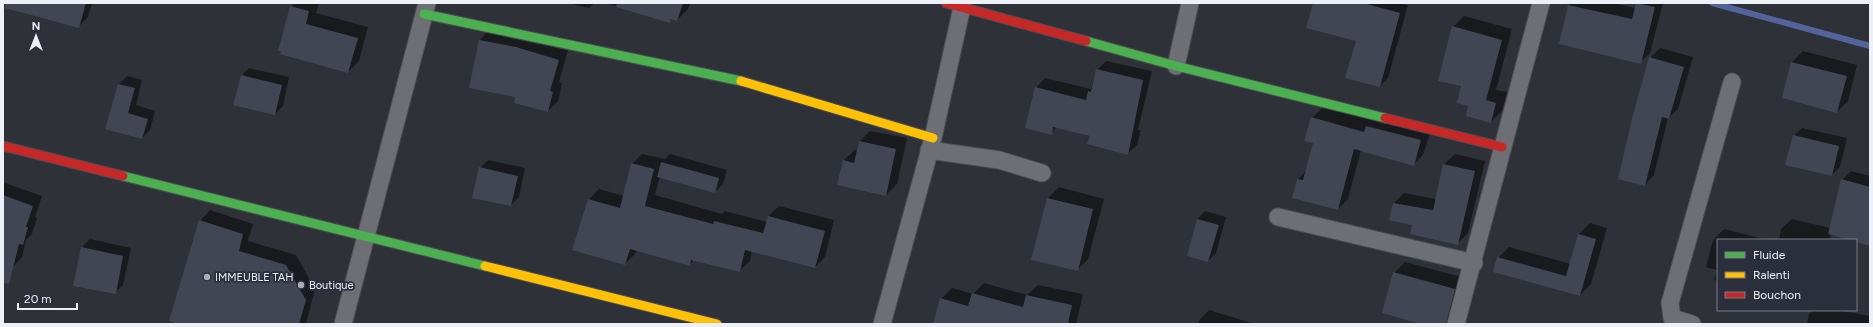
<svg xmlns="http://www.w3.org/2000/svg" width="1873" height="327" font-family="Figtree,sans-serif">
<rect width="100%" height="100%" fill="#2e3138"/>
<path fill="#0007" d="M33 3H92L88 17 78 27Z
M295 3H319L316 13 368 27 359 61 348 72 281 53 291 7Z
M568 3H595L589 8Z
M606 3H690L688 9 677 20 673 18 669 22Z
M1314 3H1400L1408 5 1388 78 1380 86 1357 40Z
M1571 3H1613L1635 8 1637 3H1663L1650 53 1640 62 1568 5Z
M1464 16 1512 29 1496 90 1507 92 1502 111 1491 122 1470 105 1462 86 1453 27Z
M489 30 568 50 559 82 562 83 558 101 548 111 516 96 470 88 480 40Z
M1660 48 1693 57 1678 109 1668 118 1654 175 1645 185 1650 58Z
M1803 51 1857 65 1848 101 1837 112 1783 98 1792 62Z
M1106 61 1152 71 1138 130H1141L1137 145 1127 154 1091 136 1057 127 1051 133 1036 88 1045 78 1091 89 1097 70Z
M249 68 289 77 283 106 275 114 241 76Z
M127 76 142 80 136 105 155 111 150 130 142 138 106 128 119 84Z
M1322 108 1431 130 1423 155 1413 165 1361 150 1348 199 1338 209 1298 179 1307 170 1314 143 1312 118Z
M1802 128 1847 138 1840 167 1832 175 1794 136Z
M870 131 907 138 897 184 886 195 844 160 855 150H857L859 142Z
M642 154 665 159 670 154 727 170 723 184 715 192 660 176 655 195 722 214 725 211 767 222 768 216 779 206 834 220 825 257 815 267 752 250 750 261 739 271 694 260 689 265 636 250 635 254 625 264 589 199 599 189 624 196 632 164Z
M1455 154 1485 161 1468 233 1458 243 1414 224 1394 203 1404 193 1436 199 1444 164Z
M488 160 525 168 519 197 511 205 480 168Z
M1851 171 1870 176V245L1831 234 1830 240H1779L1781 229 1792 219 1830 228 1842 180Z
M5 183 42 196 35 217 37 218 32 234 26 240 22 257 13 267 3 264V185Z
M1059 187 1104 199 1088 259 1077 270 1033 259 1048 198Z
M210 210 253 224 248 241 296 255 315 289 306 324H183L200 221Z
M1205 211 1226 217 1216 253 1208 261 1197 219Z
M1590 223 1607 228 1591 284 1580 295 1498 258 1509 247 1571 264 1579 234Z
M1724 229 1767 240H1718V281L1714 280 1717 270 1706 267 1713 240Z
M90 239 131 248 123 285 115 293 82 247Z
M1405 262 1465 278 1450 324H1425L1394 273Z
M984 283 1027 295 1038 285 1083 294 1076 324H934L941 299 952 288 973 294Z
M1209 310 1255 324H1198L1200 319Z
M1813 310H1837L1870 316V324H1807L1809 314Z"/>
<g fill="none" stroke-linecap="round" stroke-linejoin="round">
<path stroke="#54649b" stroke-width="6" d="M1712 3 1870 46"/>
</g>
<path fill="#424654" d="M6 3H86L79 28 5 8Z
M617 3H683L677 21 671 19 670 23 616 7Z
M1313 3H1363L1400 13 1380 87 1345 78 1356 41 1306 28Z
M1636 3 1655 7 1641 64 1559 44 1568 5 1632 19Z
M290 6 309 11 306 24 358 38 348 73 280 54 281 51H278Z
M1452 26 1502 40 1486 100 1496 103 1491 123 1466 116 1468 106 1457 103 1461 86 1438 81Z
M479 40 516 47 559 60 550 91 553 92 548 112 514 103 515 97 469 88Z
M1649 57 1684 67 1669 119 1662 117 1645 186 1618 179 1633 115Z
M1791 62 1847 76 1837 113 1782 98Z
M1096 69 1143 80 1128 155 1087 144 1090 136 1053 127 1052 135 1025 128 1035 87 1086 100 1088 91 1091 92Z
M241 75 282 85 275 115 233 105Z
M118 84 135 88 128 113 148 119 142 139 105 129Z
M1311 117 1364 132 1366 126 1421 140 1414 166 1354 149 1338 210 1292 198 1297 179 1303 180 1313 143 1304 141Z
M1793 135 1839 146 1832 176 1785 165Z
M859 141 896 149 886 196 837 185 843 160 854 163Z
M661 162 719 178 715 193 657 177Z
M631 163 654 169 645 206 713 224 714 221 763 233 768 216 825 231 815 268 745 250 740 272 691 260 690 266 630 249 625 265 572 250 588 199 620 208Z
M1443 164 1475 171 1458 245 1410 234 1412 225 1389 220 1393 203 1433 210Z
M479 167 518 176 511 206 472 198Z
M1841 179 1870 187V246L1856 242V240H1849L1828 234Z
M3 195 33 206 26 227H28L23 245 19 244 9 284 3 283Z
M1047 198 1093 209 1078 271 1031 260Z
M1197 219 1219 225 1208 262 1187 256Z
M199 220 243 234 239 251 286 265 306 300 299 324H179L169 321Z
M1578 234 1596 239 1580 296 1493 272 1497 257 1566 276Z
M81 247 123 256 116 294 73 286Z
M1393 272 1455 289 1446 324H1421L1382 313Z
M972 293 1023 307 1026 295 1072 305 1068 324H933L940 298 968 306Z"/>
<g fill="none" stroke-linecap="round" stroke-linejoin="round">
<defs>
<path id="street" d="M1176 66 1190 3
M929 150 999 160 1042 173
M1278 217 1474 263
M343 324 427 3
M882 324 933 138 962 7
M1456 324 1541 3
M1692 324 1672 318 1670 303 1732 82"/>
<path id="fast" d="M424 14 741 81
M1086 41 1176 66 1385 118
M123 176 485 266"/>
<path id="slow" d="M741 81 933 138
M485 266 717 324"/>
<path id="jam" d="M946 3 1086 41
M1385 118 1502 147
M3 146 123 176"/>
</defs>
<use href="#street" stroke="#4b4d52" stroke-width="19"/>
<use href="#fast" stroke="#4b4d52" stroke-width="11"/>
<use href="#slow" stroke="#4b4d52" stroke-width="11"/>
<use href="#jam" stroke="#4b4d52" stroke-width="11"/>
<use href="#street" stroke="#6d6f74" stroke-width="17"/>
<use href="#fast" stroke="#4caf50" stroke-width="9"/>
<use href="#slow" stroke="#ffc107" stroke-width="9"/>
<use href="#jam" stroke="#c62828" stroke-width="9"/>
</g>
<g fill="#abadb5" stroke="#2b2f3b" stroke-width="1.5">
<circle cx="207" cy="277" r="4"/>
<circle cx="301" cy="285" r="4"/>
</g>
<g text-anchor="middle" stroke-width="3.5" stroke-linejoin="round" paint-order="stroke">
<g font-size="11" fill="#eef0f8" stroke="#2b2f3b" text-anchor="start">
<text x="215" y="281">IMMEUBLE TAH</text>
<text x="309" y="289">Boutique</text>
</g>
</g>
<rect width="1873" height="327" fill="none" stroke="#eef0f8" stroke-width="8"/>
<rect x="1717" y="239" width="140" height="72" fill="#2b2f3b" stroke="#797c87"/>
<rect x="1725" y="252" width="20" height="6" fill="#4caf50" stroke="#797c87"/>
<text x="1753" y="259" font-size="12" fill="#eef0f8">Fluide</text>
<rect x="1725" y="272" width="20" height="6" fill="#ffc107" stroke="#797c87"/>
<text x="1753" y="279" font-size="12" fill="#eef0f8">Ralenti</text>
<rect x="1725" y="292" width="20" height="6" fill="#c62828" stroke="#797c87"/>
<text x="1753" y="299" font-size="12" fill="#eef0f8">Bouchon</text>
<g transform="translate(36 36)" stroke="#2b2f3b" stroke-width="3" paint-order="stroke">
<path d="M0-3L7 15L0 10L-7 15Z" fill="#eef0f8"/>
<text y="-6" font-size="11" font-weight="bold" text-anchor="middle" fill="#eef0f8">N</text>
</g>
<path d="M18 303v6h59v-6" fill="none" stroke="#eef0f8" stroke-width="2"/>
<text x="24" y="303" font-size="12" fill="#eef0f8" stroke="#2b2f3b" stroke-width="3" paint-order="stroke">20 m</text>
</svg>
